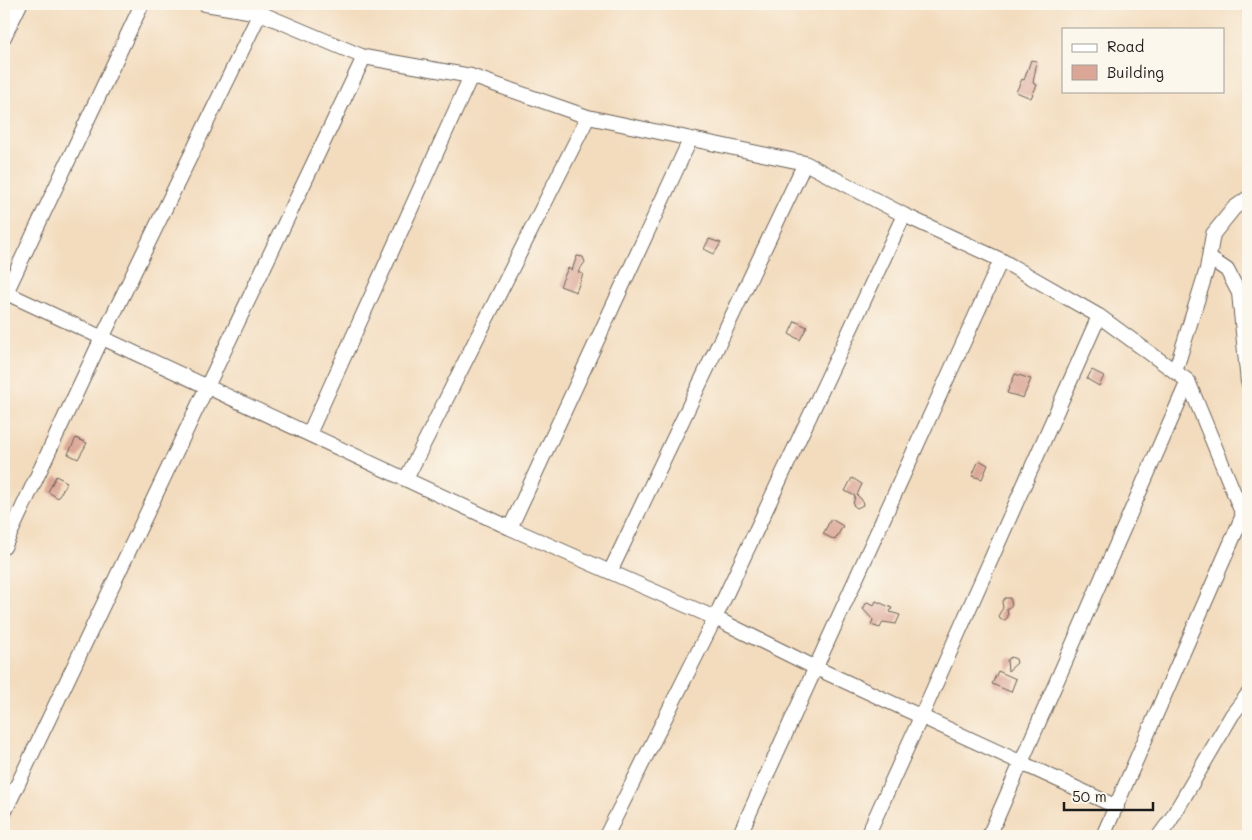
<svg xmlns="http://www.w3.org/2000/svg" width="1252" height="840" font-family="Mali,sans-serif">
<rect width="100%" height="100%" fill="#fbf7ec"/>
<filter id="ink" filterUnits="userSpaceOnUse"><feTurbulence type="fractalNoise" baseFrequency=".02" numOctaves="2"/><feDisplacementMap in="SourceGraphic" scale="10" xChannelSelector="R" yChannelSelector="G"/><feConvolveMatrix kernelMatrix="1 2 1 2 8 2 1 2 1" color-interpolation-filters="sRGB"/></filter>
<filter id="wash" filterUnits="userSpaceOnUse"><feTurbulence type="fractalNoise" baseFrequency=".0096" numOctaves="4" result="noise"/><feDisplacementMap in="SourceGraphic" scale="20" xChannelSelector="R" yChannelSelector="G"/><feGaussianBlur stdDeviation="1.12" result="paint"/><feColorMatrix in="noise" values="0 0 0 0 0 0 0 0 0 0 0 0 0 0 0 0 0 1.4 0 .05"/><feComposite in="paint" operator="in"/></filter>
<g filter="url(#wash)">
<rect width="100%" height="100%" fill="#f3dcbe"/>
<g id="blocks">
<path fill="#dba695" d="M1031 60 1037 61 1033 83 1037 85 1031 98 1016 92 1022 79 1024 80Z
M709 239 721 243 714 254 704 249Z
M577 256 583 257 585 262 578 272 583 274 576 292 560 286 568 268 572 270Z
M795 321 807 327 800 340 789 334Z
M1092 370 1104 376 1099 386 1087 379Z
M1015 374 1031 379 1023 398 1007 393Z
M76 438 87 443 78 459 68 454Z
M979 460 988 465 982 479 972 476Z
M56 476 67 482 58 498 48 492Z
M852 478 862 484 857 495 862 500 863 505 857 508 853 505 855 496 845 491Z
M831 519 843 526 835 540 823 534Z
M1005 598H1010L1012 605 1007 609 1008 617 1005 620H1002L1000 619 999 614 1003 608 1002 602Z
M876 601 892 608 890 612 900 615 896 624 883 622 880 628 871 625 873 620 863 609 867 602 874 605Z
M1011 657 1016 659 1017 663 1008 671 1007 660Z
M998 671 1016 679 1011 692 992 684Z"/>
</g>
</g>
<g filter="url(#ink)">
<use href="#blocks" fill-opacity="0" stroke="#675f55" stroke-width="1"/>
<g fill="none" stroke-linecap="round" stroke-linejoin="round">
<defs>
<path id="street" d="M205 4 260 13 364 57 471 76 588 117 805 163 904 215 1001 260 1099 316 1188 381 1243 515 1103 836
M1247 4 1248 6
M4 37 20 4
M1209 258 1227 270 1239 293 1248 382
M4 292 510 528 715 618 816 668 1117 807
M4 297 142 4
M1175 372 1207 269 1213 234 1234 208 1248 198
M309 434 471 76
M406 479 588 117
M510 528 690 140
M4 547 102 338 260 13
M610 572 805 163
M4 813 364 57
M606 836 715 618 904 215
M739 836 1001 260
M867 836 921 717 1099 316
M989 836 1188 381
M1159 836 1170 821 1232 715 1248 694"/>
</defs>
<use href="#street" stroke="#675f55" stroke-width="16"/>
<use href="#street" stroke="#fff" stroke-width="14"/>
</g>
</g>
<rect width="1252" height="840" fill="none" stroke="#fbf7ec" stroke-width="20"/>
<rect x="1062" y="28" width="162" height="65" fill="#fbf7ec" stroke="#a29f99"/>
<rect x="1072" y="44" width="25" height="8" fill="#ffffff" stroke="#a29f99"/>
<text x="1107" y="52" font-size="15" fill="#1c1c1c">Road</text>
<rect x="1072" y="65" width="25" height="15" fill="#dba695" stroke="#a29f99"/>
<text x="1107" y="78" font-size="15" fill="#1c1c1c">Building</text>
<path d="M1064 802v8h89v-8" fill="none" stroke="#1c1c1c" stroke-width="2.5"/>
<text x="1072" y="802" font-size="15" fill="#1c1c1c" stroke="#fbf7ec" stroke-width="4" paint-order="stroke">50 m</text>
</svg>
